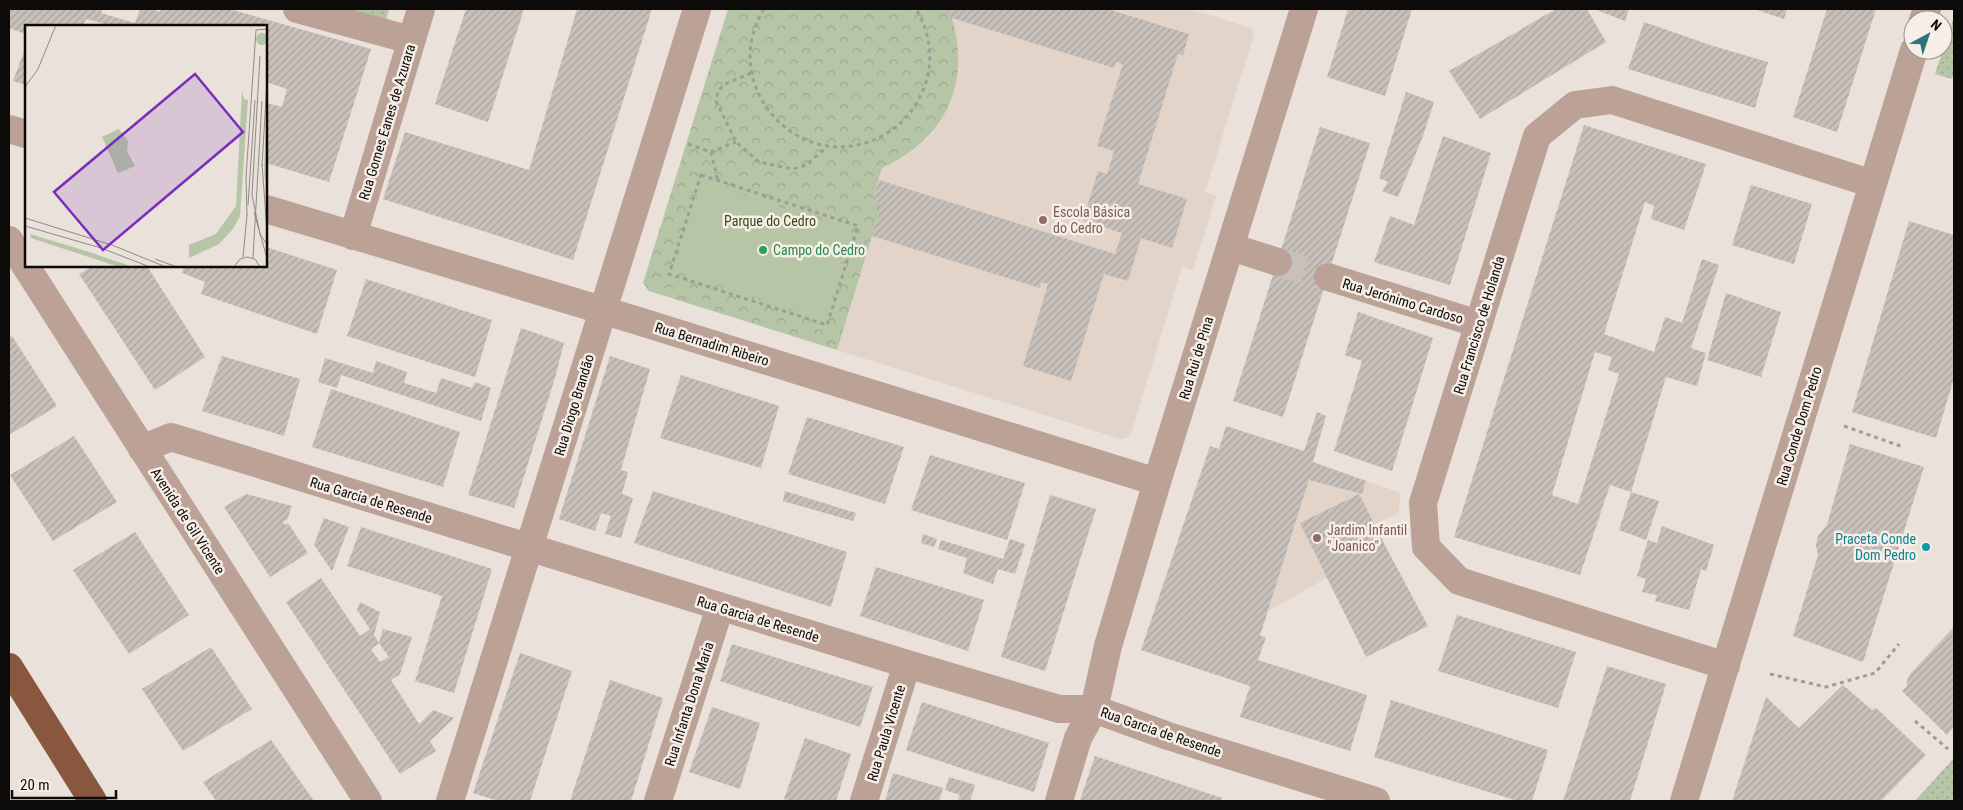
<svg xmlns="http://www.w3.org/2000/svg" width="1963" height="810" font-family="'Roboto Condensed',sans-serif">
<defs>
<pattern id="grass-dots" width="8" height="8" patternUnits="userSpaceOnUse" patternTransform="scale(1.25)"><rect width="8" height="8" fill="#b5c5a5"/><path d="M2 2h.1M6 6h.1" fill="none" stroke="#9aa88d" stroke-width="1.8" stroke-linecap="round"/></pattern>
<pattern id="park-crowns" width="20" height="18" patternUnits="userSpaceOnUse" patternTransform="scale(1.25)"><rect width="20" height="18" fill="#b5c5a5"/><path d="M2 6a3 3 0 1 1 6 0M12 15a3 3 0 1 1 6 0" fill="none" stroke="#9aa88d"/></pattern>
<pattern id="building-hatch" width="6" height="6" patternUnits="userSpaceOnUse" patternTransform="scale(1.25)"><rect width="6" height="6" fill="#c8c0ba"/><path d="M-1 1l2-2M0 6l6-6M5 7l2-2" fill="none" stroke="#aba49f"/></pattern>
</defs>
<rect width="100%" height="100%" fill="#e9e1da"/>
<path fill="#e2d4c8" d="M949 9H1190L1251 28 1253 31 1254 35 1205 192 1216 196 1193 270 1182 267 1131 434 1126 438 1121 439 837 350 882 205 872 201 882 168 897 161 915 149 931 135 943 117 946 16Z
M1315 463 1401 493 1398 514 1313 551 1327 578 1268 611Z"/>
<path fill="url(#grass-dots)" d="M347 9H389L386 20Z
M1954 17V72L1952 79 1935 74Z
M1954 758V801H1915Z"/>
<path fill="url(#park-crowns)" d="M728 9H949L947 16 952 18C971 84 945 140 882 168L872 201 882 204 837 350 649 291 643 283Z"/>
<path fill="#b5c5a5" d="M702 182 852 230 824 319 674 271Z"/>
<path fill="url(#building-hatch)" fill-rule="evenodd" d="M9 9H102L101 13 135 23 140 9H152L160 12 161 9H234L233 10 371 49 329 182 266 163V103L282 107 287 89 266 82V26H113L86 19 83 26H39L29 23 26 34 9 28Z
M466 9H524L488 122 435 104Z
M577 9H652L573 260 383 199 405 132 529 170Z
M949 9H1107L1189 34 1183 55 1178 54 1138 184 1187 199 1172 248 1141 238 1128 281 1104 274 1071 381 1023 366 1048 284 1041 282 1040 288 872 236 882 204 872 201 879 180 1115 254 1122 233 1083 220 1098 171 1107 174 1114 151 1097 146 1123 64 1116 62 1114 68 952 18 946 16Z
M1348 9H1412L1385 96 1327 77Z
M1556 9H1587L1606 42 1480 119 1449 71Z
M1594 9H1629L1625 21Z
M1754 9H1787L1784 19Z
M1827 9H1876L1837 132 1793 117Z
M1644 22 1713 46 1768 62 1755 108 1628 69Z
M26 46V85L13 81Z
M1406 92 1434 102 1423 136 1398 197 1382 191 1388 182 1379 178Z
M1584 125 1706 164 1684 230 1651 219 1654 206 1645 202 1604 334 1654 352 1665 317 1682 323 1702 259 1719 265 1691 348 1706 353 1697 386 1666 377 1631 492 1659 501 1646 540 1619 530 1631 492 1610 485 1580 575 1454 537ZM1595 352 1612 357 1608 370 1619 374 1578 504 1552 495Z
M1320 127 1370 143 1283 417 1233 401Z
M1443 136 1491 153 1450 285 1374 262 1390 216 1414 225Z
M1751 185 1812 204 1794 264 1732 245Z
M1909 221 1954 235V378L1936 438 1852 412Z
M266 247 337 270 317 334 201 294 205 282 182 273 184 266H266Z
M93 266H147L205 357 155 390 79 274Z
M366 279 492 320 475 377 347 336Z
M1726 293 1781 312 1761 377 1707 360Z
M1358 312 1433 338 1392 471 1334 451 1362 361 1345 355Z
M521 328 564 343 555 378 514 508 468 495Z
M12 336 57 406 9 435V338Z
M222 356 300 379 284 436 202 411Z
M610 356 650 369 621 470 628 472 622 494 633 498 621 538 605 534 611 516 601 513 595 531 559 519Z
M325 358 373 373 376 361 407 372 404 383 436 393 441 378 472 388 475 382 491 388 481 421 341 375 337 388 318 382Z
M681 375 779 406 761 468 660 438Z
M331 389 460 432 443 487 312 447Z
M1317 412 1326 416 1313 462 1366 481 1362 494 1309 480 1260 636 1266 637 1258 660 1367 695 1350 751 1240 717 1250 686 1141 650 1210 446 1219 449 1226 426 1304 451Z
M807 417 904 447 885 504 788 474Z
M74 436 117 502 53 541 10 475Z
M1850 444 1924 467 1863 662 1793 636 1818 555 1816 545 1818 536 1827 525Z
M930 455 1025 483 1007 540 911 510Z
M653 491 847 552 831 607 634 543Z
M785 491 856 513 853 521 783 501Z
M246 494 292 506 287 520 283 521 285 525 288 523 308 553 270 577 224 507Z
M1359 494 1387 549 1428 626 1366 657 1300 523Z
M1050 495 1096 509 1045 671 1001 657Z
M324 518 349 527 332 571 314 545Z
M1662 526 1714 545 1706 571 1701 569 1689 610 1655 601 1657 595 1642 592 1646 579 1637 576 1648 540 1657 543Z
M361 527 492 569 454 693 415 681 442 596 347 566Z
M135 532 189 615 129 654 73 570Z
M923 534 937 539 934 547 921 543Z
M1010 539 1025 544 1015 574 998 569 993 584 963 573 967 558 938 549 941 540 1003 559Z
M876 567 984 600 968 651 860 616Z
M321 578 360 636 370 629 357 610 360 602 380 612 374 635 379 643 371 649 380 662 389 657 379 643 383 629 412 637 400 674 391 680 419 724 433 710 454 718 430 741 436 751 400 774 286 602Z
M1457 615 1576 652 1558 708 1438 671Z
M1954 627V727L1947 735 1902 691 1907 686V680L1911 673Z
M732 644 873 687 860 727 720 681Z
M211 647 252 709 183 751 142 689Z
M520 653 572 671 530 801H498L473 793Z
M1607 666 1666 684 1630 801H1563Z
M610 680 663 698 631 801H570Z
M1843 685 1872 710 1876 708 1926 755 1881 801H1732L1766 697 1799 728Z
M1391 700 1548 750 1532 801H1518L1374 757Z
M922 702 1049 743 1034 792 906 750Z
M712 707 760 723 740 789 689 772Z
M805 738 851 754 836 801H791L784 799Z
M271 740 314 801H216L203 782Z
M1095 756 1222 798 1221 801H1084L1080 800Z
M893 773 943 788 939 801H885Z
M949 777 975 785 970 801H958L960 795 945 790Z"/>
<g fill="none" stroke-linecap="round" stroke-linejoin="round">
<path stroke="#c8c1bb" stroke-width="28" stroke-dasharray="28 14" stroke-linecap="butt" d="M1278 262 1328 277"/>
<path stroke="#a19b96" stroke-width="3" stroke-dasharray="4 4" stroke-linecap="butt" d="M764 9C716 86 801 179 882 136 903 125 917 107 925 85 934 60 930 32 916 9
M751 73 725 84 718 91 716 101 736 142 759 162 793 169 806 165 828 146
M688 144 711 152 736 142
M711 152 718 181
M701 175 858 226 827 325 669 274Z
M1844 426 1903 447
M1770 674 1826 687 1875 673 1899 644
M1915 721 1948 749"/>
<path stroke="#bba196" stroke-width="28" d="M297 9 411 40
M1923 20 1927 9
M9 129 26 134
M266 209 635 320 1157 482
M353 236 421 9
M9 240 368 801
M1231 247 1278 262
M1328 277 1479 324
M142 449 171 437 907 664 1059 709H1094L1168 736 1376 801
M1726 666 1459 581 1426 547 1423 503 1537 136 1575 105 1612 100 1873 184
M450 801 697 9
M658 801 720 607
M864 801 907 664
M1059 801 1078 738 1094 709 1108 646 1157 482 1304 9
M1684 801 1914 50"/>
<path stroke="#89563e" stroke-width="28" d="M9 667 93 801"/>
</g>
<g fill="#8d6e63" stroke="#f7eee8" stroke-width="2">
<circle cx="1043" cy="220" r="5"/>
<circle cx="1317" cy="538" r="5"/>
</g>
<circle fill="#2e9e5b" stroke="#f7eee8" stroke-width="2" cx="763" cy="250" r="5"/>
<circle fill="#0f9aa8" stroke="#f7eee8" stroke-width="2" cx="1926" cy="547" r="5"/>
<g text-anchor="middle" stroke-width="5" stroke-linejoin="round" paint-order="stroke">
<g font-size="14" fill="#0d0b09" stroke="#f7eee8">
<text transform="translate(387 122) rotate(-73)" y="5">Rua Gomes Eanes de Azurara</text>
<text transform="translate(1403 301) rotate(17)" y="5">Rua Jerónimo Cardoso</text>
<text transform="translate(1479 325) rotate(-73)" y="5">Rua Francisco de Holanda</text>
<text transform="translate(712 344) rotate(17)" y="5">Rua Bernadim Ribeiro</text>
<text transform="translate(1196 358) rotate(-73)" y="5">Rua Rui de Pina</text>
<text transform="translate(574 405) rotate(-73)" y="5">Rua Diogo Brandão</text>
<text transform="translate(1799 426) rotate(-73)" y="5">Rua Conde Dom Pedro</text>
<text transform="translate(371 500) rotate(17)" y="5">Rua Garcia de Resende</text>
<text transform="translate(188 521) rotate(57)" y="5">Avenida de Gil Vicente</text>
<text transform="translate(758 619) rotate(17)" y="5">Rua Garcia de Resende</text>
<text transform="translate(689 704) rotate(-72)" y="5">Rua Infanta Dona Maria</text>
<text transform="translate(1161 732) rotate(19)" y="5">Rua Garcia de Resende</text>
<text transform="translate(886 733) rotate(-73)" y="5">Rua Paula Vicente</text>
</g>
<g font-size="14" fill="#785e54" stroke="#f7eee8" text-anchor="start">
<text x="1053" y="217">Escola Básica<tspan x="1053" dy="16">do Cedro</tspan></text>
<text x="1327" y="535">Jardim Infantil<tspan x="1327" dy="16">"Joanico"</tspan></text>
</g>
<g font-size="14" fill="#344a11" stroke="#f7eee8">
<text x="770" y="226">Parque do Cedro</text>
</g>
<g font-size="14" fill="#27864d" stroke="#f7eee8" text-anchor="start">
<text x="773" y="255">Campo do Cedro</text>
</g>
<g font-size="14" fill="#0d838f" stroke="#f7eee8" text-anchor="end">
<text x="1916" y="544">Praceta Conde<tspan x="1916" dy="16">Dom Pedro</tspan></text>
</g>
</g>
<g transform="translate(25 25)">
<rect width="242" height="242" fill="#e9e1da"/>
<path d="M231 14a6 6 0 1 1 12 0a6 6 0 1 1-12 0ZM217 66 219 74 223 75 215 191 208 204 194 219 164 233V220L191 209 211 181ZM241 101 243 103V185L239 146ZM5 209 64 227 108 242H94L6 213Z" fill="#b5c5a5"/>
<path d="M94 104 103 116 102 126 110 141 93 148 77 112Z" fill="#b5c5a5"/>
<path d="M93 139a6 6 0 1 1 12 0a6 6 0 1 1-12 0Z" fill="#b5c5a5"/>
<path fill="none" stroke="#918b86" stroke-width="1" d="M235 31 227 170 235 209 243 221M0 62 13 44 31 0M237 139 243 219M237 141 243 38M223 180 230 75M229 187 243 237M222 191 221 152 231 5 243 4M0 193 87 220 141 242M0 201 76 223 125 242M218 232 222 190M228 233 237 76M130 234 152 242M209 242 215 234 222 232 230 234 235 242"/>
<path fill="#7b2cbf" fill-opacity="0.15" stroke="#7b2cbf" stroke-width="2.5" d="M170 49 218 107 78 225 29 167Z"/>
<rect width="242" height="242" fill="none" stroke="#0d0b09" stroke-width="2.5"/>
</g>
<rect width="1963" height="810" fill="none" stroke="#0d0b09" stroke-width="20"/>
<g transform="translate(1928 35) rotate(40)"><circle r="24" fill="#f7eee8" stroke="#99938f"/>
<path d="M0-4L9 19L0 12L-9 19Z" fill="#2c767a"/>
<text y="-8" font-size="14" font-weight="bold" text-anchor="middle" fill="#0d0b09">N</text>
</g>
<path d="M12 790v8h104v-8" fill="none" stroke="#0d0b09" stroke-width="2.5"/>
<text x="20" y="790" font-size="15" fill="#0d0b09" stroke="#f7eee8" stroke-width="4" paint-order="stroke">20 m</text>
</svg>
